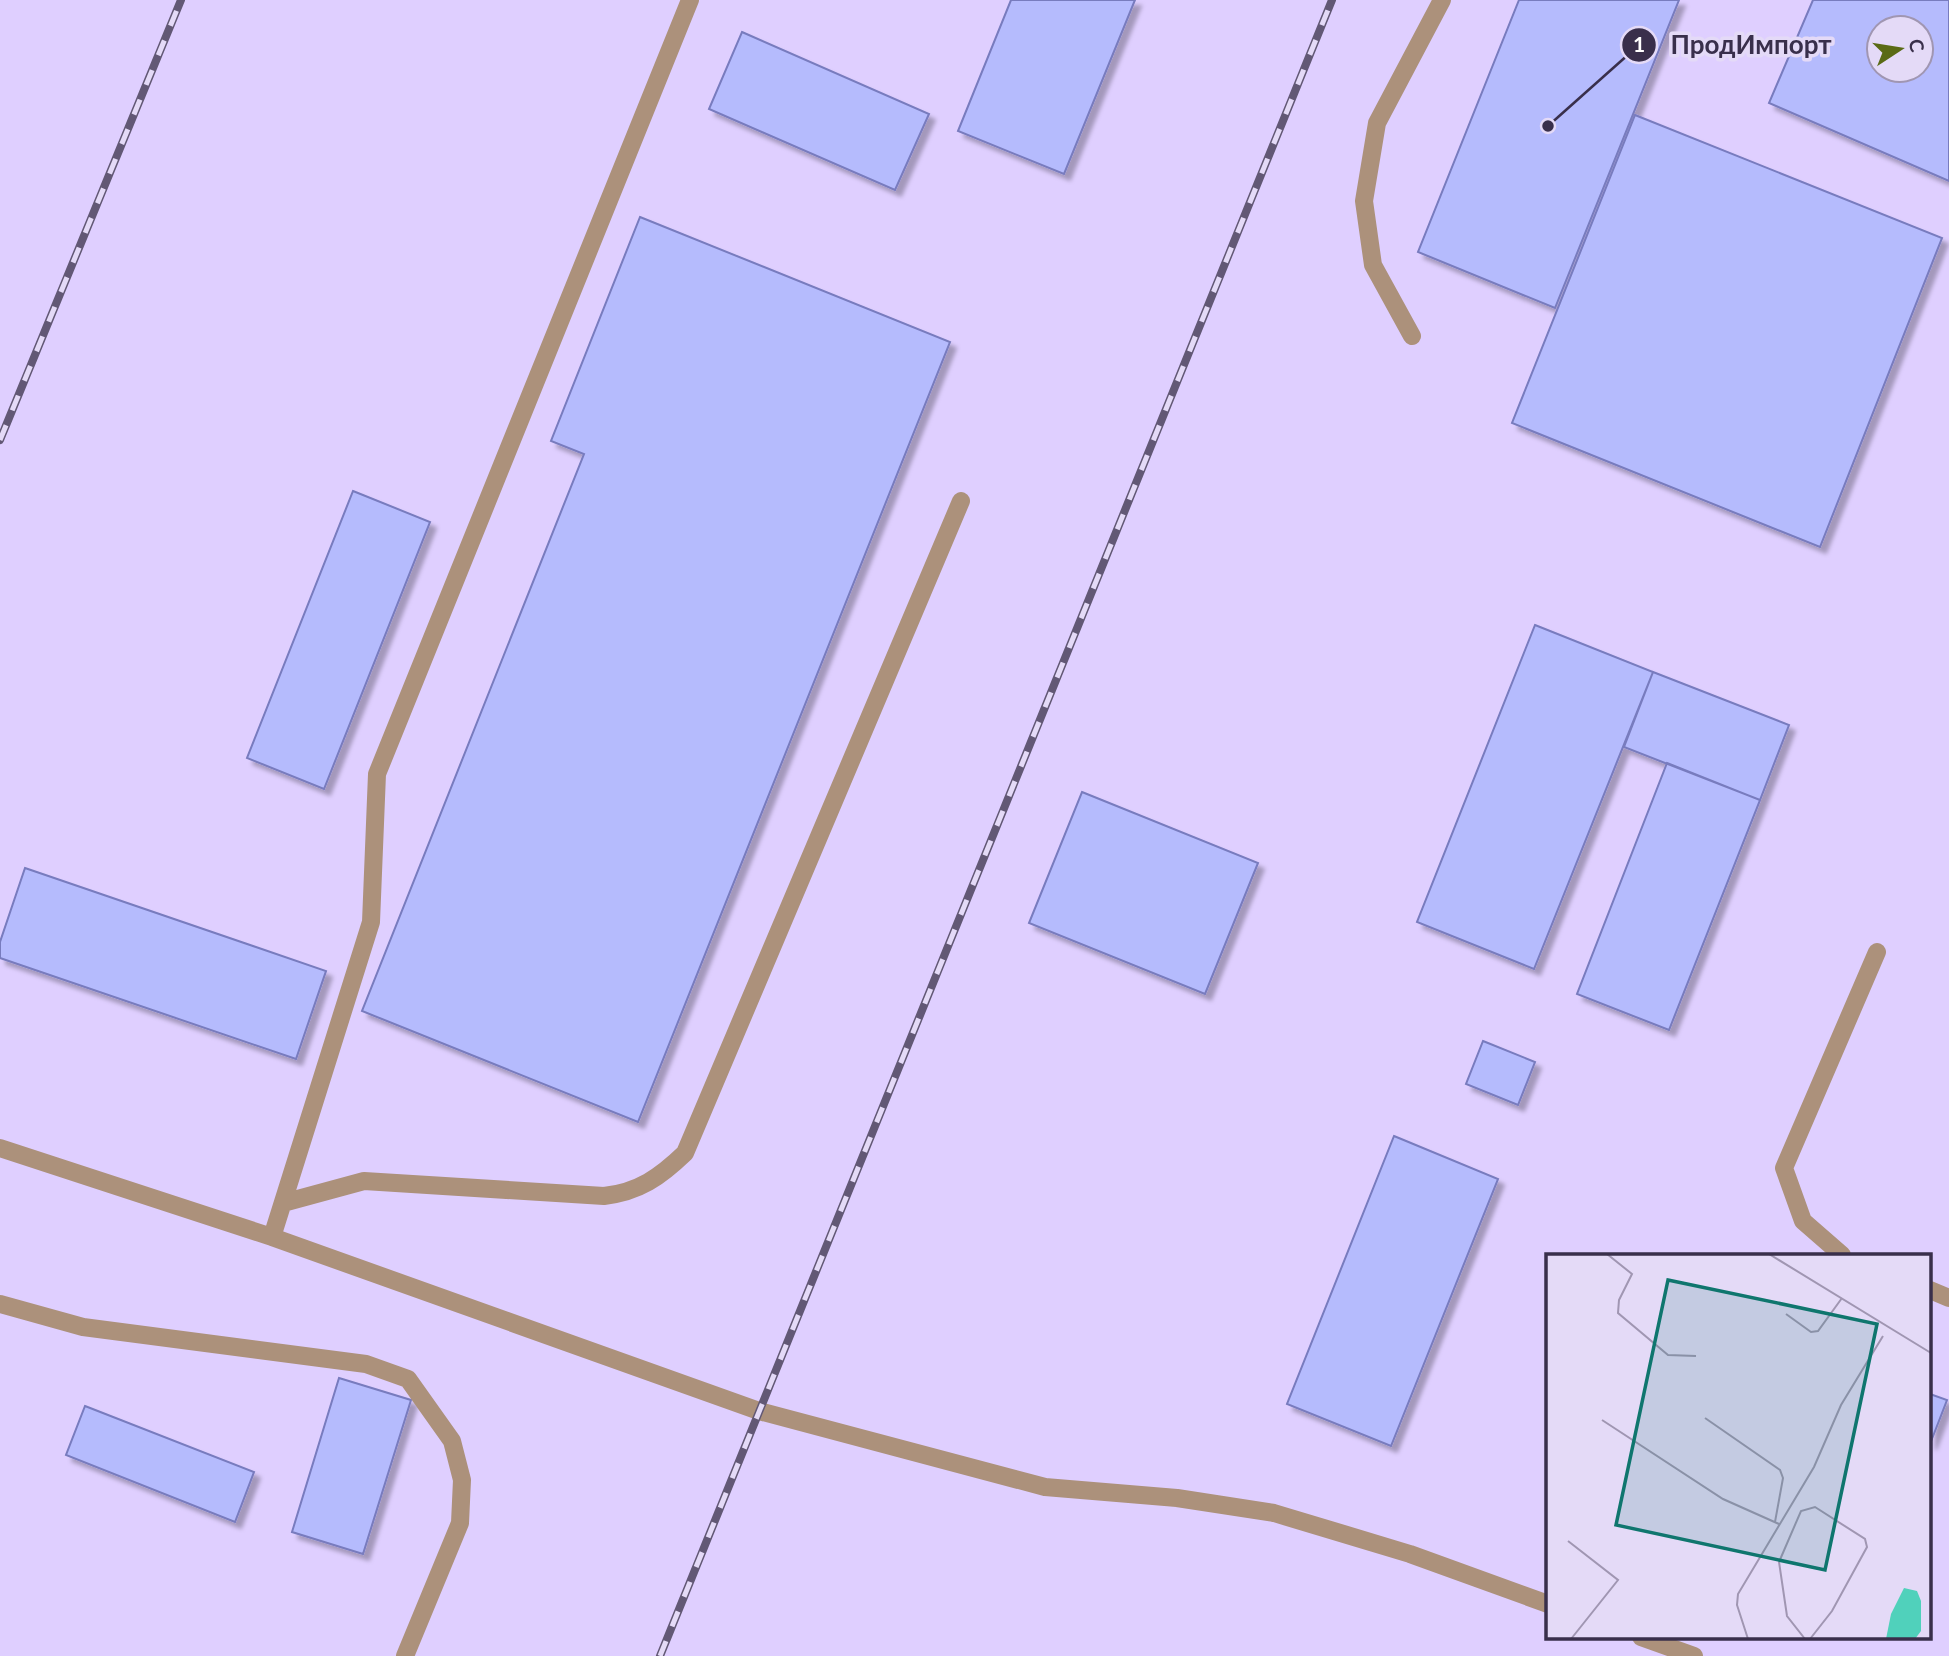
<svg xmlns="http://www.w3.org/2000/svg" width="1949" height="1656" font-family="Lato,sans-serif">
<defs>
<filter id="shadow"><feDropShadow dx="6" dy="6" stdDeviation="2" flood-color="#0004"/></filter>
</defs>
<rect width="100%" height="100%" fill="#e4daf7"/>
<path fill="#dfcfff" fill-rule="evenodd" d="M0 0H1949V1656H0ZM1879 28H1921V70H1879ZM1548 1255H1930V1637H1548Z"/>
<path fill="#b5bbfd" stroke="#787bbe" stroke-width="2" fill-rule="evenodd" filter="url(#shadow)" d="M1011 0H1135L1064 174 958 131Z
M1519 0H1679L1555 308 1418 252Z
M1813 0H1949V181L1769 103ZM1879 28H1921V70H1879Z
M742 32 929 114 895 190 709 109Z
M1635 115 1942 238 1820 547 1512 423Z
M640 217 950 342 638 1122 362 1011 584 454 551 441Z
M353 491 430 522 324 789 247 758Z
M1535 625 1653 672 1534 969 1417 922Z
M1653 672 1789 725 1760 800 1624 747Z
M1667 763 1760 800 1669 1030 1577 994Z
M1082 792 1258 863 1205 994 1029 923Z
M25 868 326 971 296 1059 0 958V942Z
M1483 1041 1535 1062 1518 1105 1466 1084Z
M1394 1136 1498 1179 1391 1446 1287 1404Z
M339 1378 411 1400 363 1554 292 1532Z
M1930 1394 1947 1400 1930 1444Z
M85 1406 254 1472 235 1522 66 1455Z"/>
<g fill="none" stroke-linecap="round" stroke-linejoin="round">
<path stroke="#ac917b" stroke-width="18" d="M1412 336 1373 265 1364 201 1377 123 1442 0
M0 1148 272 1237 759 1411 1045 1487 1177 1498 1274 1513 1410 1554 1548 1604
M283 1203 364 1181 604 1196C639 1192 660 1177 685 1153L961 501
M272 1237 371 922 377 774 690 0
M1842 1255 1803 1221 1784 1168 1877 952
M1930 1290 1949 1298
M0 1304 83 1327 366 1364 408 1379 452 1441 462 1480 460 1523 405 1656
M1641 1637 1694 1656"/>
<defs>
<path id="rail" d="M0 440 181 0
M660 1656 1332 0"/>
</defs>
<use href="#rail" stroke="#625875" stroke-width="8"/>
<use href="#rail" stroke="#e4daf7" stroke-width="5" stroke-dasharray="16" stroke-linecap="butt"/>
</g>
<g transform="translate(1546 1254)">
<rect width="385" height="385" fill="#e4daf7"/>
<path d="M358 334 371 337 375 347V377L369 385H340L345 360Z" fill="#50d1bb"/>
<path fill="none" stroke="#a096b2" stroke-width="2" d="M61 0 86 20 73 46 72 59 122 101 150 102M223 0 385 99M240 60 265 78 272 77 296 44M159 164 234 216 237 224 229 268M56 166 177 245 233 270M22 287 72 326 25 385M202 385 191 351 192 340 268 213 295 151 337 82M259 385 241 362 233 308 255 257 269 253 319 285 321 293 286 357 264 385"/>
<path fill="#0f766e" fill-opacity="0.15" stroke="#0f766e" stroke-width="3.5" d="M122 26 331 70 279 316 70 271Z"/>
<rect width="385" height="385" fill="none" stroke="#392f4b" stroke-width="3.5"/>
</g>
<path fill="none" stroke="#392f4b" stroke-width="2.5" d="M1548 126L1639 45"/>
<g fill="#392f4b" stroke="#e4daf7" stroke-width="2.5">
<circle cx="1548" cy="126" r="7"/>
<circle cx="1639" cy="45" r="18"/>
</g>
<g font-size="21" text-anchor="middle" font-weight="bold" fill="#fff">
<text x="1639" y="52">1</text>
</g>
<g font-size="26" text-anchor="middle" font-weight="bold" fill="#392f4b" stroke="#e4daf7" stroke-width="7" stroke-linejoin="round" paint-order="stroke">
<text x="1751" y="54">ПродИмпорт</text>
</g>
<g transform="translate(1900 49) rotate(78)"><circle r="33" fill="#e4daf7" stroke="#a096b2" stroke-width="2"/>
<path d="M0-5L12 26L0 18L-12 26Z" fill="#5a6a15"/>
<text y="-10" font-size="19" font-weight="bold" text-anchor="middle" fill="#392f4b">С</text>
</g>
</svg>
